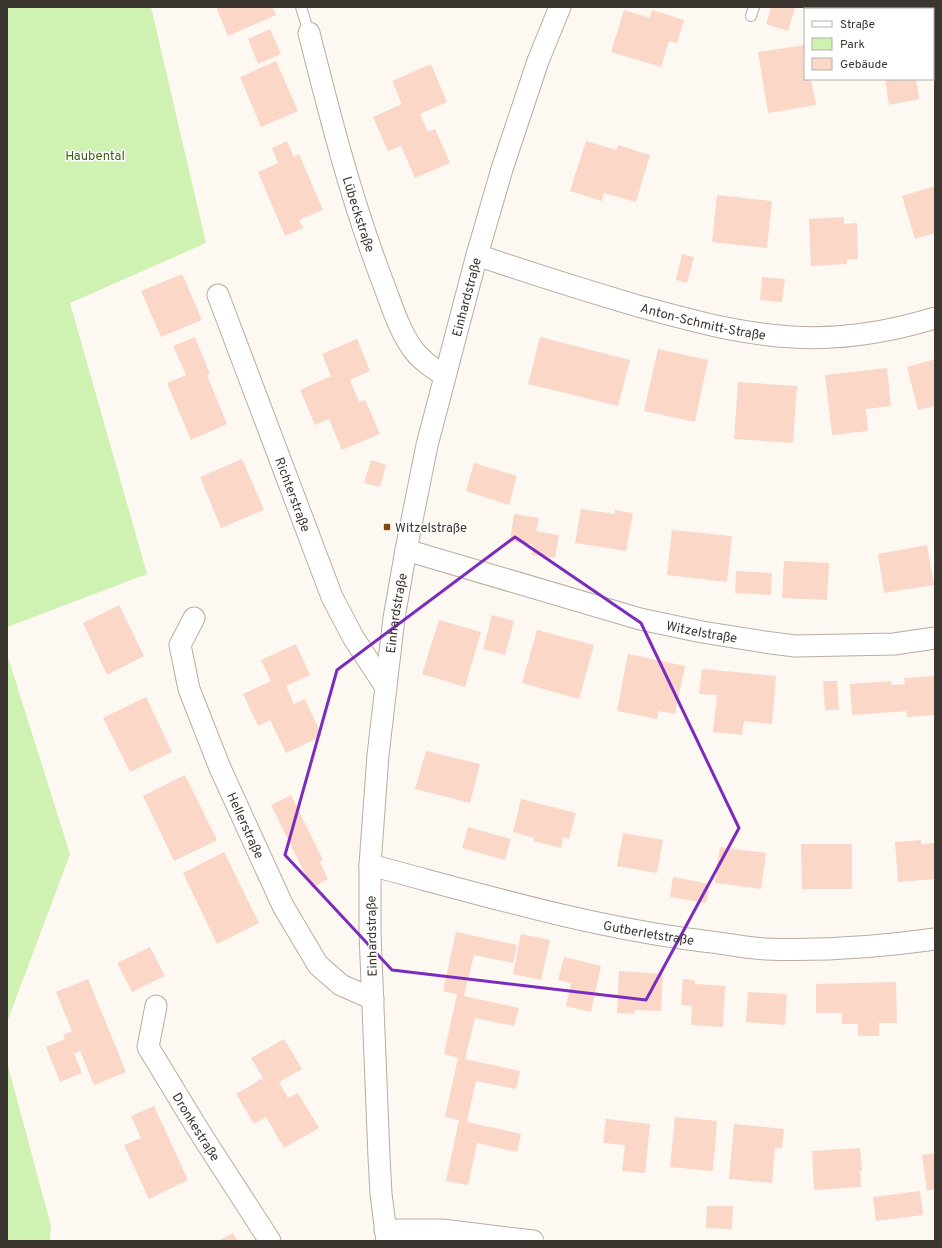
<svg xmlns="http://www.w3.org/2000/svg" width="942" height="1248" font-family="Overpass,sans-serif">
<rect width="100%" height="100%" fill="#fef8f3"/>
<path fill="#cff2b2" d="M7 7H151L206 243 70 303 147 574 7 627Z
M7 654 70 854 7 1022Z
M7 1062 51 1226 50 1241H7Z"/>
<path fill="#fad7c7" d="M216 7H272L276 15 228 36Z
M771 7H795L788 31 766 24Z
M624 10 650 18 652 10 684 20 677 43 669 41 661 67 611 52Z
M270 29 281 54 258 64 248 39Z
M805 45V79H811L816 105 768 113 758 52Z
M276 61 298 111 261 127 240 77Z
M431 64 447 102 420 114 428 132 435 129 450 163 415 178 401 146 388 151 373 117 402 104 392 81Z
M885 79H916L919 99 889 105Z
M287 141 294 157 299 154 323 210 299 220 303 228 285 236 258 172 278 163 272 148Z
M586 141 616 150 618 145 650 155 636 202 604 193 602 201 570 191Z
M935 186V233L915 239 902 196Z
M717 195 772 201 767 248 712 242Z
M844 217V224L857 223 858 259H847V264L811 266 809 219Z
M682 254 694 257 687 283 676 280Z
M182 274 202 320 161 337 141 291Z
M762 277 785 279 782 302 760 300Z
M195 337 210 374 207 375 227 424 191 440 167 383 186 375 173 346Z
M540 337 630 360 618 406 528 384Z
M357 339 370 371 350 380 359 402 365 400 380 434 342 450 329 419 315 425 300 390 331 376 322 354Z
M658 349 708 360 695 422 644 411Z
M935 359V406L918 410 907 367Z
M887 368 891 406 866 409 868 431 832 435 825 375Z
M738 382 797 386 793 443 734 439Z
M242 459 264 510 221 528 200 477Z
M371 460 386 465 380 487 364 483Z
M474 463 517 476 509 505 466 491Z
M581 509 615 514V510L633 513 626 551 575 543Z
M514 514 539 518 536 531 559 535 555 558 532 555 534 545 510 541Z
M672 530 732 536 727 582 667 575Z
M927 545 934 585 884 593 878 554Z
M784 561 829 563 827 600 782 598Z
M736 571 772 573 771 595 735 593Z
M119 605 144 656 107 675 83 623Z
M492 615 514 621 505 655 483 649Z
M439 620 481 632 465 687 422 674Z
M537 630 594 645 579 699 522 683Z
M296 644 310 675 286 686 294 704 305 699 322 736 286 753 270 720 258 726 243 694 271 681 261 660Z
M628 654 685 666 675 714 659 711 657 719 617 711Z
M702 669 776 676 772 724 744 721 742 735 713 732 717 695 699 694Z
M935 676V715L907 717V711L852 715 850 684 891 681V685L905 684 904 678Z
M823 681H837L839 710H825Z
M146 697 172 752 130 772 103 718Z
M426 751 480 764 470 803 415 789Z
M185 775 217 840 174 861 143 796Z
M291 795 323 860 320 862 328 879 312 888 271 805Z
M521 799 576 813 569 839 563 837 561 848 533 841 534 838 513 832Z
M468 827 511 839 505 860 462 848Z
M623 833 663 840 657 873 617 866Z
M921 840V844L935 843V879L898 882 895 842Z
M801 844H852V889H802Z
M720 847 766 853 761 889 715 883Z
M224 852 259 923 217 944 183 873Z
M673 877 710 884 706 903 670 897Z
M456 932 517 945 513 963 474 955 464 996 519 1008 514 1026 475 1018 465 1059 520 1071 516 1089 476 1081 467 1122 521 1134 517 1152 477 1143 468 1185 446 1181 459 1120 445 1117 458 1058 444 1054 457 994 443 991Z
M521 934 550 940 541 980 513 974Z
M150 947 165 976 132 992 117 963Z
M564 957 601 966 591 1012 566 1006 571 983 558 980Z
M619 971 663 974 661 1011 635 1010V1014L617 1013Z
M88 979 126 1072 94 1085 80 1051 74 1054 82 1073 60 1082 46 1047 65 1039 63 1035 72 1031 56 992Z
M683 979 695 980V984L725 986 723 1027 691 1025 692 1006 681 1005Z
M896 982 897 1023H879V1036H858V1024H842V1013H816V984Z
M748 992 787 994 785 1025 746 1022Z
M284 1039 302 1069 279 1082 288 1098 298 1093 319 1128 284 1148 266 1117 254 1124 236 1094 263 1078 251 1058Z
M154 1106 188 1180 149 1199 124 1145 141 1138 131 1116Z
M675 1117 717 1121 713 1171 670 1167Z
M606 1119 650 1124 645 1173 622 1171 625 1145 603 1143Z
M734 1124 784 1129 782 1148H775L772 1183 729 1179Z
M860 1148 862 1171H860L861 1187 814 1190 812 1151Z
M935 1153V1189L927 1191 922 1155Z
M920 1191 923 1215 876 1221 873 1197Z
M707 1206H733L732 1229 706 1228Z
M233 1233 237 1241H218Z"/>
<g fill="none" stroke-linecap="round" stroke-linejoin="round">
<defs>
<path id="service" d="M301 7 309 33
M751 16 754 7"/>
<g id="minor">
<path id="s1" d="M309 33C330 116 351 199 382 280 391 303 398 328 412 348 420 360 433 368 445 376"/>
<path id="s2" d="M477 255C530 273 584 290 638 306 689 320 739 334 792 337 840 340 889 332 935 318"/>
<path id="s3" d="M218 295 332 597 353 637 385 686"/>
<path id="s4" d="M406 550 640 619 702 632 764 642 795 646 894 644 935 638"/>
<path id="s5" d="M194 618 180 645 189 689 220 768 283 906 318 965 341 985 373 999"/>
<path id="s6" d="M370 865C480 894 589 927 703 941 724 943 745 948 766 949 822 951 879 947 935 939"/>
<path id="s7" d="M156 1006 148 1047 199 1131 270 1241"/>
<path d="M385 1230H442L533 1241"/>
<path id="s8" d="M387 1241 381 1194 379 1157 370 932V865L378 755 394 618 406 550 427 445 477 255 502 169 538 61 560 7"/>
</g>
</defs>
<use href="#service" stroke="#baac9f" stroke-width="12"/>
<use href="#minor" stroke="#baac9f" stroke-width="23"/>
<use href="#service" stroke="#fff" stroke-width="10"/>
<use href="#minor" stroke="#fff" stroke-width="21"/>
</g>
<path fill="none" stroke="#7b2cbf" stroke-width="3" stroke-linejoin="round" d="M515 537 641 623 739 828 646 1000 392 970 285 855 337 670Z"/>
<rect fill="#87480f" stroke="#fff" stroke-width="1.5" x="383" y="523" width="8" height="8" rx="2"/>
<g text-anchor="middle" stroke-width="3" stroke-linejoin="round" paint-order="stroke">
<g font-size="13" fill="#3e6212" stroke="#fff">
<text x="95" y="160">Haubental</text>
</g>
<g font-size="13" fill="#3c3631" stroke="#fff">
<text dy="5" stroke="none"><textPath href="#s1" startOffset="188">Lübeckstraße</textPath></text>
<text dy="5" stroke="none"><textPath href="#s8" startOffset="954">Einhardstraße</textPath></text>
<text dy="5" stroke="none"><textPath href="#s2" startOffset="236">Anton-Schmitt-Straße</textPath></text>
<text dy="5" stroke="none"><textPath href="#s3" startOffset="213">Richterstraße</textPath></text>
<text dy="5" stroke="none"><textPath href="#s8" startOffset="630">Einhardstraße</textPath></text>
<text dy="5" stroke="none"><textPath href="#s4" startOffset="307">Witzelstraße</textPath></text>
<text dy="5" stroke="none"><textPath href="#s5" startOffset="223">Hellerstraße</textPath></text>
<text dy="5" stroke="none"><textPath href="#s6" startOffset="287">Gutberletstraße</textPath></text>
<text transform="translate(371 936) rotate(-91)" y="5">Einhardstraße</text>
<text dy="5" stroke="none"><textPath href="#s7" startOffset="135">Dronkestraße</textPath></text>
</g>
<g font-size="13" fill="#3c3631" stroke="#fff" text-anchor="start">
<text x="395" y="532">Witzelstraße</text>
</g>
</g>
<rect width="942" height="1248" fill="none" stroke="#3c3631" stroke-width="16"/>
<rect x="804" y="8" width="130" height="72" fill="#ffffff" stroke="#b1afad"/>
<rect x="812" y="21" width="20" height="6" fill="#ffffff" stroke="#b1afad"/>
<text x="840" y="28" font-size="12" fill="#3c3631">Straße</text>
<rect x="812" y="38" width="20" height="12" fill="#cff2b2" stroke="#b1afad"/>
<text x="840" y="48" font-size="12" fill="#3c3631">Park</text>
<rect x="812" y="58" width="20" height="12" fill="#fad7c7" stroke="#b1afad"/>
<text x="840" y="68" font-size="12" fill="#3c3631">Gebäude</text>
</svg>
